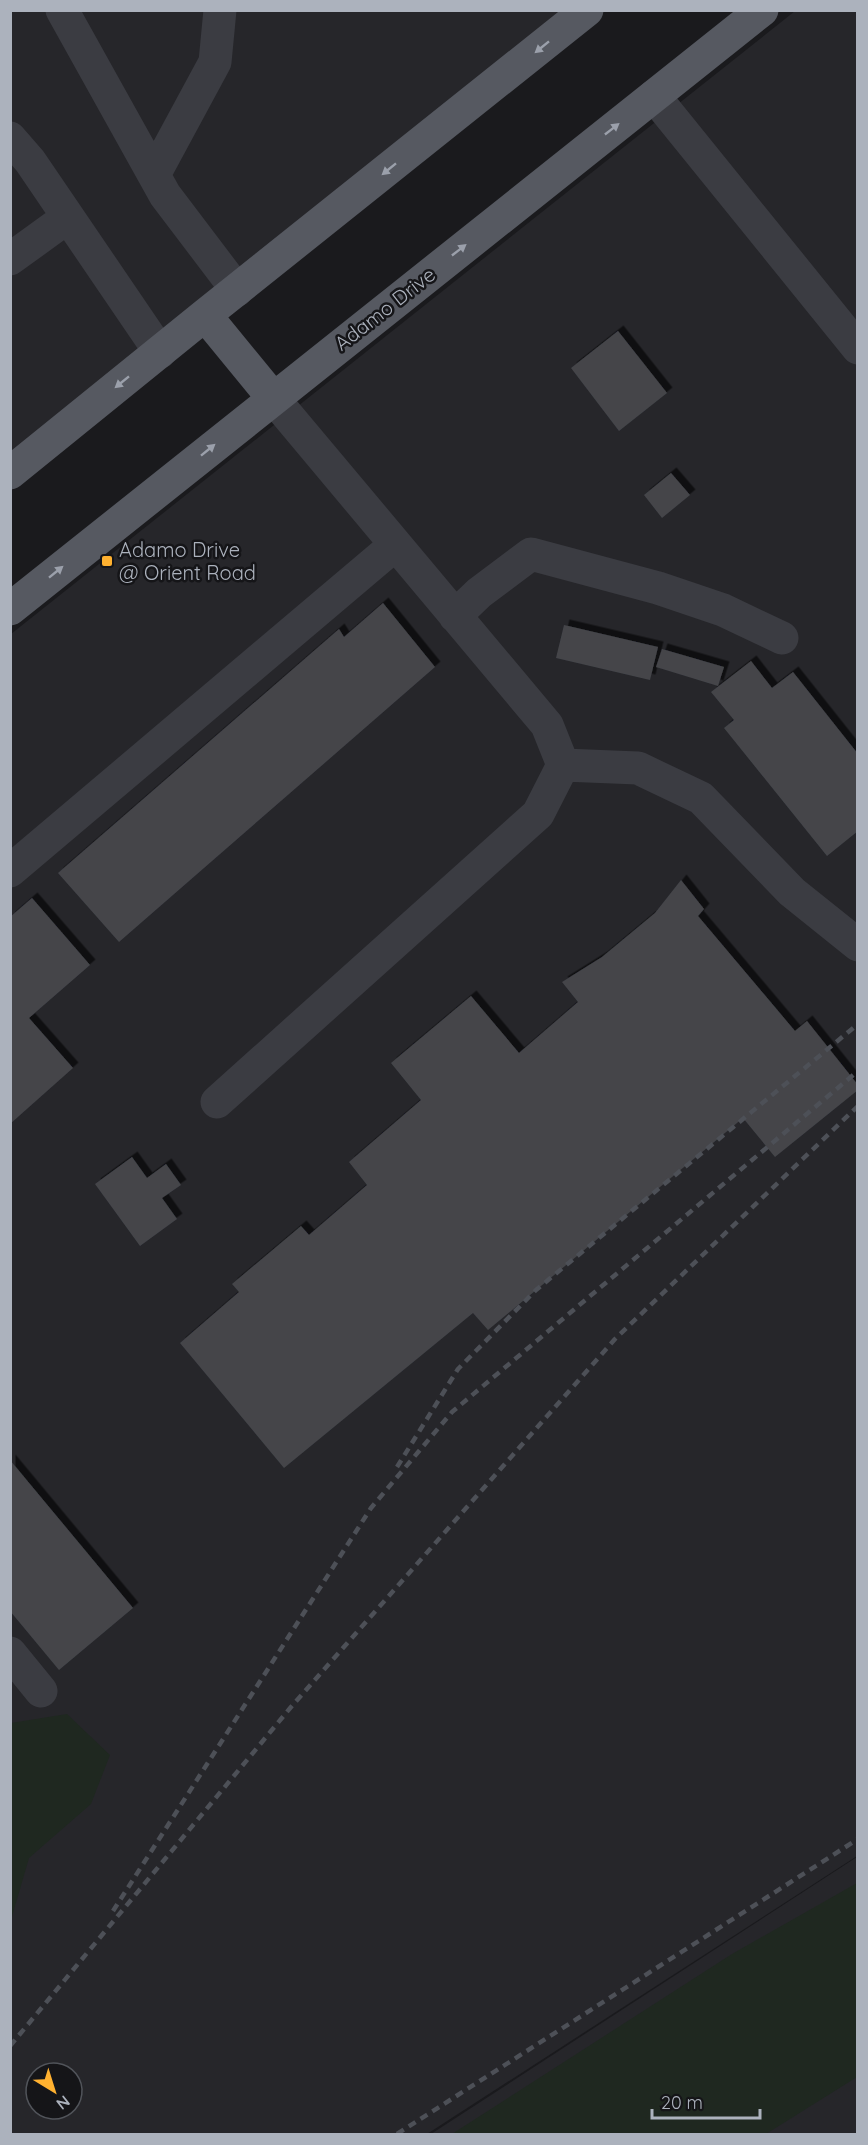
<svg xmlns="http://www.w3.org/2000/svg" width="868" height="2145" font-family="Quicksand,sans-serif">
<defs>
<filter id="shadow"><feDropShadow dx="5.5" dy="-5.5" stdDeviation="0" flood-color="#0009"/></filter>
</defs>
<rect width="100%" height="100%" fill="#1a1a1d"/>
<path fill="#26262a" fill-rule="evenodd" d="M11 11H584L11 475Z
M795 11H857V1856L427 2134H11V634ZM36 2073H72V2109H36Z
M857 1857V2134H431Z"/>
<path fill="#1f2820" d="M67 1714 110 1755 91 1804 29 1858 11 1920V1723Z
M857 1883V2077L766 2134H452L732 1954Z"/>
<path fill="#44454a" filter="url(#shadow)" d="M618 331 667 393 619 431 571 368Z
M671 473 690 495 662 518 644 495Z
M383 603 435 667 119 942 58 873 339 629 344 637Z
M564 625 658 647 650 680 556 658Z
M662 649 724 667 718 686 656 667Z
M751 661 772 688 793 672 858 754V831L827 856 724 728 734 720 711 692Z
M681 880 704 909 698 916 795 1031 807 1021 858 1085V1090L775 1157 743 1118 488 1330 473 1313 284 1468 180 1343 239 1292 232 1284 301 1226 309 1235 367 1185 349 1162 421 1100 391 1063 471 996 519 1053 578 1002 562 982 602 957 655 913Z
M32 898 90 965 29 1018 73 1068 10 1124V917Z
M132 1157 147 1178 166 1164 181 1185 162 1198 177 1219 140 1246 95 1184Z
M10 1460 133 1608 59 1670 10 1611Z"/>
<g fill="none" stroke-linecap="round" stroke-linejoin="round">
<path stroke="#3b3c42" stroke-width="33" d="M62 10 165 195 237 290
M654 96 858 348
M10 138 30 161 160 352
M154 175 215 62 220 10
M10 259 68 217
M455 616 479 593 531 554 658 588 723 610 782 638
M563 765 638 768 701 798 792 892 858 945
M10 871 395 545
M217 1102 538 814 563 765 547 725 273 398
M10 1653 41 1691"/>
<path stroke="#565961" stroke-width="33" d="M205 315 273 398
M10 473 205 315 587 10
M10 609 762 10"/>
<path stroke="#4d5057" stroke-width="4.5" stroke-dasharray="8 6" stroke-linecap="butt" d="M397 1467 458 1369 536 1290 858 1024
M113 1911 371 1508 452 1412 858 1071
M10 2046 291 1707 615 1339 858 1106
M397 2134 858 1839"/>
</g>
<defs><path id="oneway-solid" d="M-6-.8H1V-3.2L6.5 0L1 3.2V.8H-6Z" transform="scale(1.5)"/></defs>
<g fill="#9ba0ab">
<use href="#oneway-solid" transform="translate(542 47) rotate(141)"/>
<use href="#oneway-solid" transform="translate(612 129) rotate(-38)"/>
<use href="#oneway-solid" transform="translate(389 169) rotate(141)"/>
<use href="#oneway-solid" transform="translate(459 250) rotate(-38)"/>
<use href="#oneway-solid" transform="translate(122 382) rotate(141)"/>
<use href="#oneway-solid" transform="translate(208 450) rotate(-39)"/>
<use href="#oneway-solid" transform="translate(56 572) rotate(-39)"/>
</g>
<rect fill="#ffb130" stroke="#151518" stroke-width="2" x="101" y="555" width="12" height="12" rx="3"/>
<g text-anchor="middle" stroke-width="5" stroke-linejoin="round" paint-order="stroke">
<g font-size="20" fill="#acb2bd" stroke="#151518">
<text transform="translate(385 309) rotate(-38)" y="7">Adamo Drive</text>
</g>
<g font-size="20" fill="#acb2bd" stroke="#151518" text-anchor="start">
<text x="119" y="557">Adamo Drive<tspan x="119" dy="23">@ Orient Road</tspan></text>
</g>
</g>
<rect width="868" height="2145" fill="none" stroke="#acb2bd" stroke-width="24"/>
<g transform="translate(54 2091) rotate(142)"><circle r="28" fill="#151518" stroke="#51545a" stroke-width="1.5"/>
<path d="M0-4.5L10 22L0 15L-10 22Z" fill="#ffb130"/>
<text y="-9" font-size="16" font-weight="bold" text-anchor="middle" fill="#acb2bd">N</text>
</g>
<path d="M652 2109v9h108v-9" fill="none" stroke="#acb2bd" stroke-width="3"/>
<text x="661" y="2109" font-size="18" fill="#acb2bd" stroke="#151518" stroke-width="4.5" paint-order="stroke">20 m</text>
</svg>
